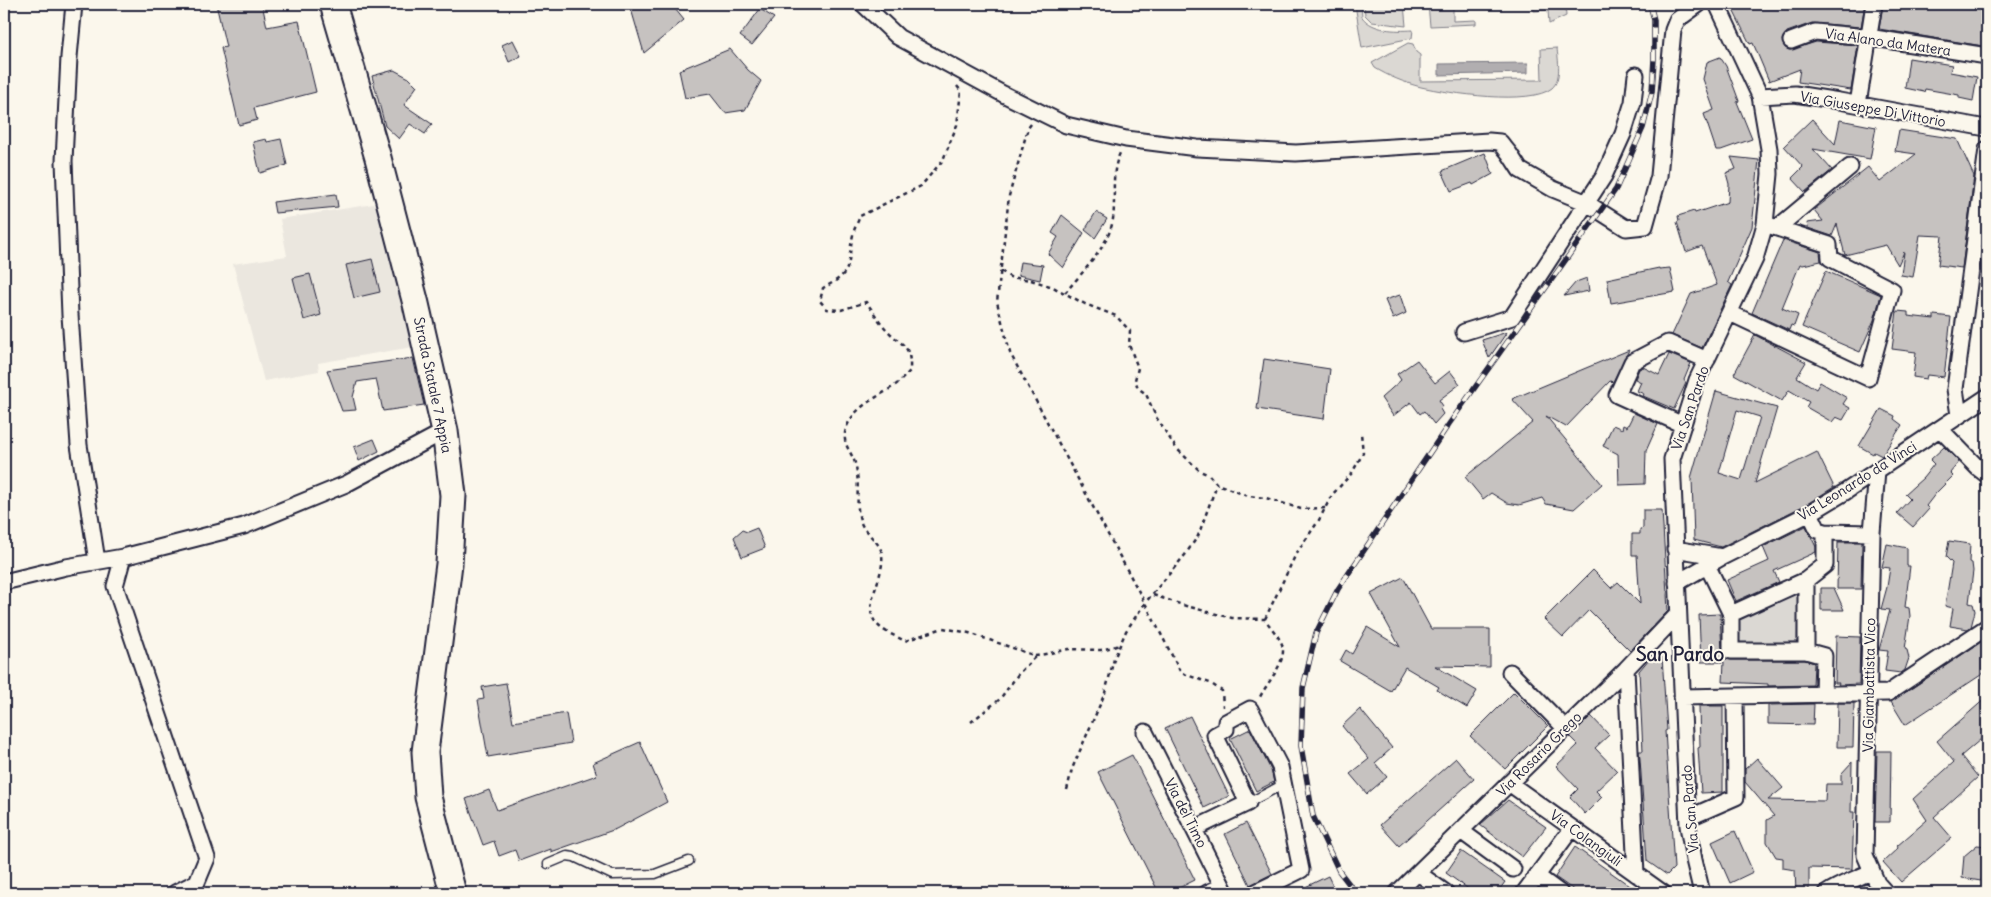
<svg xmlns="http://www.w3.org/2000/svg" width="1991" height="897" font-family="Delius,sans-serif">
<rect width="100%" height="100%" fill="#fbf7ec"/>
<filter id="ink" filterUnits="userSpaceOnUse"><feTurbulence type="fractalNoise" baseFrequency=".02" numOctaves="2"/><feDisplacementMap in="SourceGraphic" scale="10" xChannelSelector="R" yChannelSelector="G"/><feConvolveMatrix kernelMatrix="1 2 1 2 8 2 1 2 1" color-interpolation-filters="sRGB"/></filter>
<g filter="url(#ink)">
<path fill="#ebe7df" d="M380 203 413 347 318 363 319 371 264 381 233 264 287 256 280 219Z"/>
<path fill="#dbd8d3" stroke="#7e7d87" d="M1355 4H1361L1362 17C1373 31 1395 31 1413 30L1412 38 1362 48Z
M1364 4H1404L1406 26 1372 22 1365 15Z
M1428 4H1453V21L1476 20V24L1430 26Z
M1534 4H1565L1566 16 1549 24 1548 10 1534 11Z
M1408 43 1413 44 1416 52 1420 55V81L1542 80 1541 49 1557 48C1558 60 1562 79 1552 88 1531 106 1447 93 1421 87 1405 83 1388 76 1375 68L1372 63Z
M1798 589 1797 642 1737 644V617Z"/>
<path fill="#b1aeb0" stroke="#787681" d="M1528 63V73L1439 75V64Z"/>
<path fill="#c6c2c0" stroke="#22223b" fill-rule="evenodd" d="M216 4H262L267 27 299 21 316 92 254 108 257 120 239 125 221 48 226 47Z
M639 4H671L684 20 644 53 631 9 640 7Z
M1730 4H1865L1861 27 1812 23 1787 32 1782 40 1785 48 1790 50 1816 42 1858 45 1851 90 1798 82 1800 69 1769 81 1753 43 1750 44Z
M1883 4H1987V26L1986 25 1983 46 1879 29Z
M760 9 774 18 752 45 740 36Z
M513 40 521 56 509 62 502 45Z
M730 49 748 70 761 81 745 110 725 113 710 94 685 98 679 70Z
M1720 57 1726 66 1739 101 1737 102 1752 139 1721 150H1716L1704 114 1714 110 1703 79 1707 62Z
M1909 58 1952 65 1950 72 1977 77 1973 101 1959 98V95L1925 89 1924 92 1905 88Z
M394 70 409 78 417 86 404 105 432 124 425 134 410 124 399 139 385 126 372 76Z
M1812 119 1835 144 1840 120 1876 127 1870 159 1813 149 1832 170 1805 192 1792 178 1803 167 1784 146Z
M1899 130 1957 139 1972 172 1974 176 1962 268 1938 265 1942 236 1920 235 1913 277 1901 275 1904 252 1898 265 1886 245 1845 255 1837 224 1832 236 1808 228 1807 223 1823 221 1814 210 1868 167 1880 182 1916 154 1895 151Z
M266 139 267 142 281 139 287 165 260 173 253 142Z
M1485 153 1493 174 1473 185 1472 183 1451 191 1442 171Z
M1731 157 1759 160 1752 227 1728 282 1732 285 1702 348 1672 335 1691 294 1717 285 1702 246 1686 252 1677 222 1679 221 1678 216 1694 211 1695 213 1728 202 1729 184 1726 173 1736 169Z
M336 194 338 207 275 213 273 202Z
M1096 212 1107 219 1095 238 1085 230Z
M1062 215 1084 233 1063 268 1048 254 1058 237 1052 233Z
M1987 218V272L1980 271Z
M1783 240 1820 252 1821 261 1803 265 1800 264 1782 308 1798 315 1794 326 1791 325 1789 330 1752 313Z
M372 259 380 292 354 298 346 265Z
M1020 262 1043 265 1040 280 1018 275Z
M1659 268V269L1670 268 1675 292 1611 303 1607 279Z
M1826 271 1881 295 1874 320 1860 352 1802 327Z
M310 274 321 315 304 320 293 278Z
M1587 278 1589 291 1564 296 1576 282Z
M1400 295 1406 313 1393 319 1385 300Z
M1897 311 1908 312V316L1934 319V315L1951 317 1944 377 1927 375 1926 379 1913 377 1916 352 1892 349Z
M1507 332 1489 358 1482 340Z
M1755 335 1806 362 1797 377 1816 389 1820 382 1847 398 1843 404 1850 408 1843 420 1836 417 1832 422 1806 407 1809 402 1789 390 1782 401 1734 374Z
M1629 350 1613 382 1610 381 1566 427 1546 416 1602 484 1574 509 1546 504 1542 498 1519 505 1507 503 1491 493 1483 499 1465 477 1533 422 1512 399Z
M1669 354 1691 363 1684 380 1686 383 1674 409 1643 396 1644 394 1637 391 1641 382 1635 379 1639 369 1643 367 1659 375Z
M413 358 424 405 383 411 376 379 357 382 353 397 356 410 342 411 327 370Z
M1264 359 1330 369 1324 419 1257 409Z
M1417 360 1435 383 1450 371 1460 384 1439 400 1443 406 1440 409 1443 414 1434 424 1424 411 1420 414 1411 402 1393 416 1381 398 1401 380 1397 374Z
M1716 391 1777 408 1755 483 1817 452 1834 487 1807 504 1721 547 1694 540 1692 478H1691ZM1737 410 1760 417 1741 480 1719 473Z
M1881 409 1895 416 1894 419 1902 425 1882 456 1874 452 1873 454 1859 446Z
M1634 413 1658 424 1646 451 1645 484 1619 485 1618 454 1603 446 1613 425 1622 429 1623 425 1627 427Z
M374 439 379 451 359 461 354 447Z
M1944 447 1959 462 1950 473 1953 476 1936 493 1926 506 1929 509 1913 527 1897 513 1910 499 1905 494 1923 478 1934 464 1930 460Z
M1643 510H1662L1668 611 1630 651 1589 610 1563 637 1544 619 1593 570 1611 588 1618 582 1640 604 1637 555H1632V534H1640V529L1643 528Z
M1806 526 1816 547V552L1774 571 1779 582 1736 601 1727 580 1769 561 1763 547Z
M757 528 765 548 742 557 734 537 742 530 747 532Z
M1949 541 1970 544 1969 562 1972 563 1973 571 1969 603 1973 604 1975 611 1971 627 1968 629 1950 626 1953 608 1945 606 1952 563 1946 557Z
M1838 542H1862L1861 589H1837Z
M1887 544 1907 548V566H1910L1905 607 1909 608 1910 616 1905 649 1907 650 1909 658 1905 670 1901 673 1885 671 1888 651 1879 650 1890 610 1881 609 1887 587 1890 568 1882 567Z
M1403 577 1431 629H1490V667L1435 666 1477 691 1467 708 1437 690 1439 687 1405 667 1391 691 1340 661 1346 650 1352 654 1367 627 1400 647 1371 594Z
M1821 588H1834L1844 610H1821Z
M1720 614 1722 651 1726 659 1731 660H1805L1814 663 1813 685 1768 686V684L1723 682 1724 662H1701L1699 615Z
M1836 636 1860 637 1859 684 1838 685 1839 683H1835Z
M1987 638V671L1905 725 1891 702Z
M1655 652 1662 657 1667 730 1665 731 1674 868 1667 875 1647 861 1640 759 1639 751H1643L1639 671Z
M506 683 513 722 566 713 571 743 488 757 478 700 484 699 482 687Z
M1514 692 1548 726 1505 769 1470 736Z
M1987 697V734L1961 756 1978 777 1934 817 1952 838 1901 882 1883 862 1898 848 1897 846 1927 820 1913 799 1954 762 1937 741Z
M1854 703 1853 747H1837L1838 703Z
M1814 704 1813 725 1768 724V705Z
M1699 706H1723V792L1701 793 1698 748 1700 747Z
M1360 709 1392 748 1375 763 1387 777 1367 794 1350 774 1369 759 1342 726Z
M1190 716 1229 796 1204 808 1165 728Z
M1591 716 1609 735 1595 748 1617 771 1596 791 1602 797 1585 814 1570 797 1578 789 1556 766 1578 745 1570 737Z
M1250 729 1271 770 1274 782 1256 791 1230 739Z
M640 742 667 802 616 829 551 852V849L519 861 515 850 499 856 494 841 483 845 466 799 489 790 497 810 597 775 593 763Z
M1877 751H1891L1890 822H1875Z
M1132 755 1195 880 1169 893H1159L1098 772Z
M1456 758 1474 779 1399 846 1380 825Z
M1757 758 1783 788 1768 800 1825 801 1826 784H1841V774L1852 762 1851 812H1854L1852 869 1809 868V891L1796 892 1795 870 1783 868V858L1776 857 1767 842V820L1774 816 1745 782V769Z
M1508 800 1546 827 1522 857 1480 825Z
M1246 823 1272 874 1250 885 1225 834Z
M1735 831 1753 872 1730 883 1712 842Z
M1977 845 1987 846 1986 878H1982L1981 881 1962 878 1964 856Z
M1575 847 1640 893H1578L1555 877Z
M1461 851 1505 882 1497 893H1474L1446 873Z
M1328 876 1336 893H1293Z"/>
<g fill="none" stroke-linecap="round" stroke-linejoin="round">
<defs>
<path id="service" d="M1248 803 1284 784
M548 864 567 856 574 857 612 875 655 874 689 861"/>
<path id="minor" d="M74 4 69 57 64 161 70 315 79 445 97 561
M863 4 898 37 1003 94 1066 125 1126 139 1197 148 1296 153 1489 141 1500 142 1509 153 1520 170 1553 189 1585 202 1626 228 1645 226 1659 176 1673 30 1677 20 1699 4
M1791 41 1815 32 1868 37 1987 56
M1760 96 1795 94 1839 101 1986 128
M1858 104 1874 4
M1777 228 1850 167
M1730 313 1868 378 1892 290 1830 258 1829 245 1765 224
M1464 332 1512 317 1604 176 1623 134 1633 102 1636 75
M1959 415 1955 389 1987 149
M1683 425 1617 395 1632 362 1668 343 1707 360
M1940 429 1978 468 1987 475
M1877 471 1872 533 1865 855 1877 883 1886 893
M1810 513 1818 530 1825 532 1872 533
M1675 549 1722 557 1677 583
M1722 557 1810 513 1845 492 1987 397
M1707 565 1731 614V651H1806
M4 582 66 567 123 557
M1731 614 1806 580
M1626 669 1636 874
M1510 672 1565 728
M1823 694 1824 656 1806 651V580L1825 565V532
M1682 697 1888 693 1987 627
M1145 732 1226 893
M1509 783 1663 893
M1688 818 1736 797 1735 696
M1194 829 1248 803 1215 735 1226 729V722L1250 709 1280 767 1301 870 1254 893
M1461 831 1513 869
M1418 873 1446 893
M1537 876 1560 893
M175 893 197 882 207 858 115 586 123 557 244 526 346 484 445 431
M1207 893 1222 886
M1397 893 1626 669 1678 614
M1524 893 1572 828
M1702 893 1694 860 1688 826 1672 459 1697 380 1755 259 1765 224 1770 174 1769 149 1760 96 1717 4
M1827 893C1840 884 1857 879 1872 871"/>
<path id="primary" d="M333 4 378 158 416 304 445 431 453 495 449 564 425 752 428 797 453 893"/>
</defs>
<use href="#service" stroke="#22223b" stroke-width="11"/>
<use href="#minor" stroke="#22223b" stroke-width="19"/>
<use href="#primary" stroke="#22223b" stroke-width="29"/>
<path stroke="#22223b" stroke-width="2.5" stroke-dasharray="4 4" stroke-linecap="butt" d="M957 86 961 91 957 125 943 160 921 186 860 216C858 222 854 228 853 235 846 265 856 271 823 288L820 301 827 309 841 310 866 302C873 311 880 323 888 331 903 347 911 344 910 371 905 376 900 382 894 386 877 398 857 405 848 424 839 442 851 450 855 463 861 483 854 504 861 523 865 533 877 540 881 550 888 573 863 602 874 620 880 631 894 635 905 641L943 628 969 633 1036 656 1069 649 1101 650 1120 645
M1031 124 1028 128 1009 196 997 302 1010 353 1145 603 1181 673 1210 683 1222 691 1223 707
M1001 271 1010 277 1031 280 1053 287 1085 304 1116 316 1130 331 1129 345 1138 368 1135 380 1138 388 1146 394 1156 417 1176 448 1200 471 1209 475 1217 484 1248 496 1266 498 1301 509 1326 508
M1065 293C1082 272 1109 247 1113 219 1116 197 1110 174 1120 153
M1153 595 1186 606 1232 618 1265 619C1270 627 1277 634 1281 642 1290 660 1266 683 1259 699
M1265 619 1296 554 1319 520 1332 495 1352 473 1363 453 1361 433
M971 722 1000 699 1019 673 1036 656
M1067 790 1072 769 1105 693 1114 659 1126 631 1145 603 1185 555 1198 536 1217 484"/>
<use href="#service" stroke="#fbf7ec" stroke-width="8"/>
<use href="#minor" stroke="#fbf7ec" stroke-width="15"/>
<use href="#primary" stroke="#fbf7ec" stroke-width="25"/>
<defs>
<path id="rail" d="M1356 893 1339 871 1313 816 1301 746 1303 688 1316 633 1338 589 1449 424 1616 189 1643 128 1652 92 1654 59V20L1650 4"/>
</defs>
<use href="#rail" stroke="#22223b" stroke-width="5.5"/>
<use href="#rail" stroke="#fbf7ec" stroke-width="4" stroke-dasharray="11" stroke-linecap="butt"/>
</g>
</g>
<g text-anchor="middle" stroke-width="4" stroke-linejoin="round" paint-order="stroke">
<g font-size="14" fill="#22223b" stroke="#fbf7ec">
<text transform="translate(1888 42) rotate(8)" y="5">Via Alano da Matera</text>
<text transform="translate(1873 109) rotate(10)" y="5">Via Giuseppe Di Vittorio</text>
<text transform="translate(433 385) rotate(78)" y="5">Strada Statale 7 Appia</text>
<text transform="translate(1690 408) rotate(-71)" y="5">Via San Pardo</text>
<text transform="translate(1857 481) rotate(-32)" y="5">Via Leonardo da Vinci</text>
<text transform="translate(1869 685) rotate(-89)" y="5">Via Giambattista Vico</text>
<text transform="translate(1539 754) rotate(-45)" y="5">Via Rosario Grego</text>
<text transform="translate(1690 809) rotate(-95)" y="5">Via San Pardo</text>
<text transform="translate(1186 813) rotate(63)" y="5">Via del Timo</text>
<text transform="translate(1586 838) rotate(36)" y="5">Via Colangiuli</text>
</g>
<g font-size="19" font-weight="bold" fill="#22223b" stroke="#fbf7ec">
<text x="1680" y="661">San Pardo</text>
</g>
</g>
<rect width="1991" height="897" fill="none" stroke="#fbf7ec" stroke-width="20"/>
<rect x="10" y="10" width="1971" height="877" fill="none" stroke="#22223b" stroke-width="2" filter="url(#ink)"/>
</svg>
